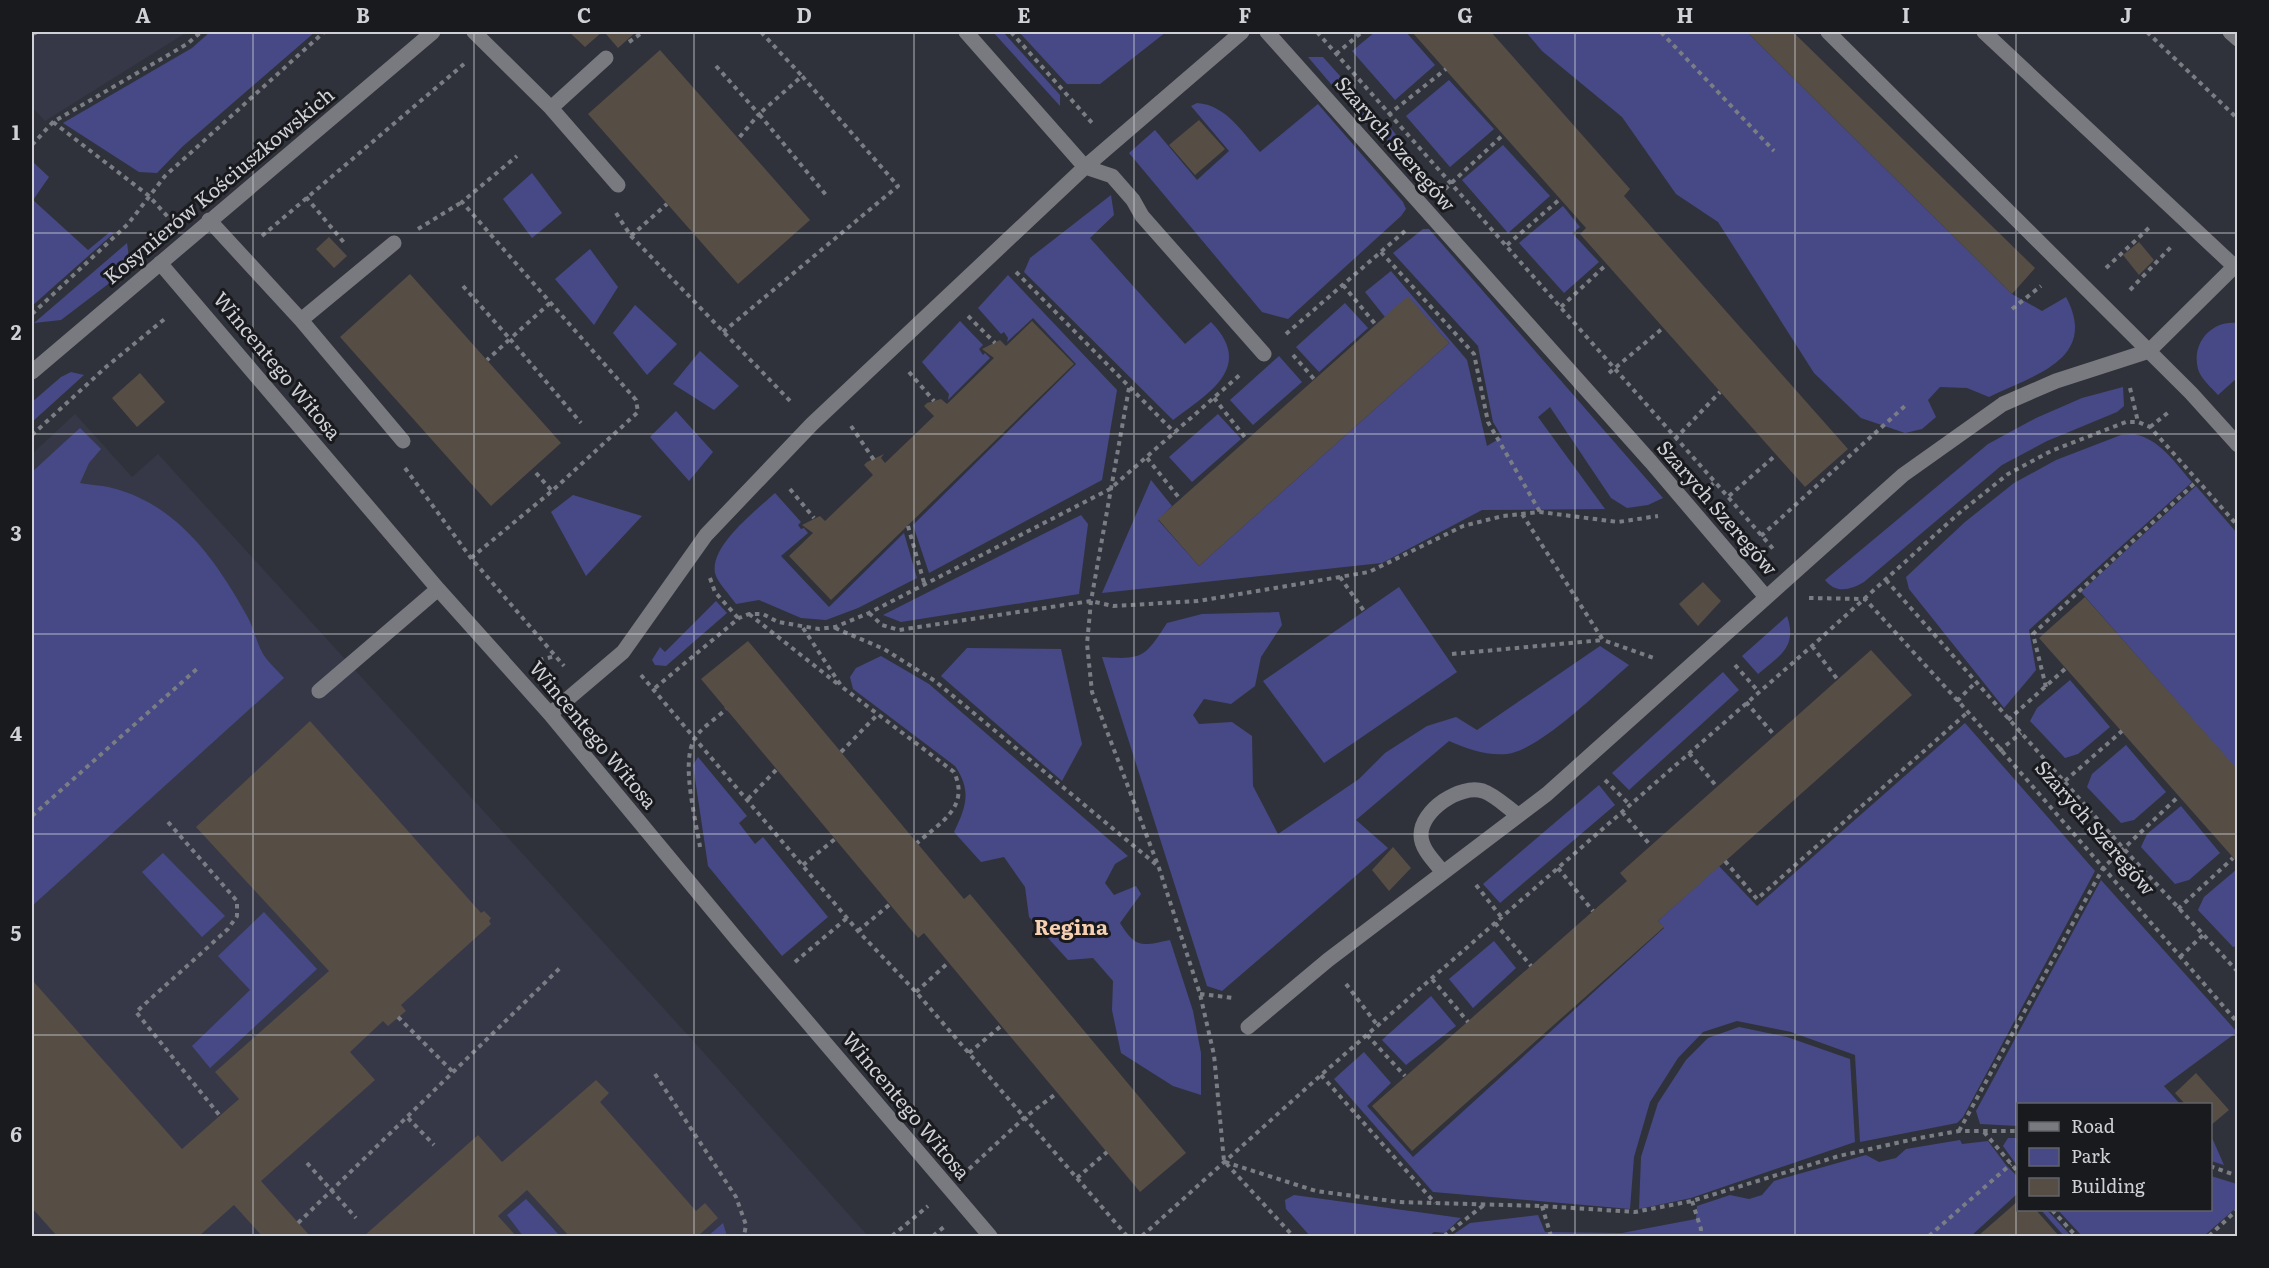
<svg xmlns="http://www.w3.org/2000/svg" width="2269" height="1268" font-family="Literata,serif">
<rect width="100%" height="100%" fill="#30323b"/>
<path fill="#363848" d="M32 32H187L45 121 32 107Z
M75 414 132 477 158 454 696 1044 868 1236H32V454Z"/>
<path fill="#464986" d="M210 32H315L182 147 157 173 139 172 63 123 192 48Z
M993 32H1003L1060 95V106Z
M1019 32H1166L1100 84H1067Z
M1375 32H1406L1435 65 1395 100 1352 51Z
M1526 32H1747L2012 294 2042 311 2066 297C2099 359 2034 375 1989 397L1967 388 1940 387 1928 400 1936 417 1922 429 1905 433 1861 418 1814 373 1718 222 1676 194 1622 117 1542 51Z
M1308 57H1323L1375 115 1365 124Z
M1449 80 1494 129 1450 167 1406 116Z
M1197 103C1226 105 1242 132 1260 152L1318 104 1403 202 1406 209 1401 216 1288 319 1262 312 1129 153 1155 130 1197 180 1229 151 1191 106Z
M1389 126 1429 176 1426 189 1378 136Z
M1503 145 1550 196 1508 233 1462 180Z
M32 161 49 177 33 200 88 250 110 232 114 233 32 306Z
M532 173 562 213 532 238 503 199Z
M1111 195 1114 215 1090 238 1185 344 1211 322C1255 367 1209 393 1173 420L1024 272 1030 258Z
M1563 206 1580 227 1572 233 1599 262 1564 293 1519 243Z
M1423 229H1429L1663 498 1648 505 1627 508 1611 498 1550 407 1538 417 1605 509 1482 510 1382 563 1102 593 1151 480 1172 506 1158 520 1199 566 1449 343 1408 297 1385 317 1365 292 1391 271 1467 360 1487 446 1502 437 1493 422 1478 346 1393 253Z
M127 243 129 257 124 272 61 320 34 323Z
M590 249 618 287 594 325 555 279Z
M1008 275 1117 390 1102 480 929 573 913 525 1076 364 1033 318 1007 342 1008 338 1004 332 1001 334 978 308Z
M1345 303 1368 328 1319 372 1296 347Z
M635 305 677 344 647 375 613 333Z
M960 321 983 345 979 349 983 355 985 353 990 358 948 400 949 394 922 362Z
M2237 323V378L2218 395C2211 387 2201 379 2198 369 2191 343 2212 320 2237 323Z
M700 351 739 386 714 410 673 384Z
M1279 356 1302 382 1253 425 1230 400Z
M71 372 84 375 32 422V402L61 377Z
M2123 387 2124 406 2117 412 2047 441 2002 465 1864 582C1850 590 1836 594 1825 580L1988 444 2036 418 2082 398Z
M676 411 713 452 689 481 650 437Z
M1218 414 1241 439 1192 482 1169 457Z
M80 428 101 449 89 463 80 483C90 485 102 485 112 488 177 504 216 560 247 616 254 628 256 642 263 654 268 662 277 670 284 678L32 906V472Z
M2134 434C2160 439 2175 463 2192 482L2029 630 2036 670 2004 708 1909 589 1906 577 1965 522 2014 483 2056 460 2121 435Z
M2196 486 2237 533V770L2081 592Z
M775 493 801 522 798 525 801 529 804 528 808 533 781 556 829 607 904 533 917 578 858 608 826 620 801 618 759 600 736 604C730 595 717 582 715 573 710 545 757 510 775 493Z
M573 495 642 516 586 576 551 512Z
M1081 515 1088 524 1079 594 901 622 883 615Z
M1399 587 1457 672 1324 763 1263 681Z
M716 601 727 613 666 666 655 665 652 660 660 647 665 652Z
M1279 612 1282 625 1261 657 1255 686 1231 704 1204 699 1193 715 1199 724 1232 722 1252 736 1253 786 1278 834 1359 779 1385 753 1427 726 1456 717 1477 730 1600 646 1629 665C1602 688 1540 750 1507 754 1487 756 1467 749 1449 741L1356 820 1388 848 1222 991 1207 986 1102 657C1143 660 1145 657 1167 623L1202 614Z
M1787 616C1798 647 1779 656 1758 674L1742 656Z
M967 648 1061 649 1082 744 1062 781 941 676Z
M881 656 929 684 1128 856 1115 864 1105 883 1114 895 1136 886 1141 894 1120 923C1136 949 1142 946 1170 940L1193 1011 1201 1053V1095L1173 1086 1121 1053 1112 1010 1113 981 1093 958 1068 960 1029 917 1025 887 1004 857 981 862 954 832C966 807 972 791 955 766L853 689 850 677 856 668Z
M1723 672 1739 690 1629 790 1612 773Z
M2070 680 2110 727 2078 754 2065 758 2030 721 2037 708Z
M1965 723 2095 871 1963 1117 1957 1123 1860 1142 1855 1055 1791 1032 1737 1021 1703 1032 1678 1058 1650 1102 1634 1157 1630 1209 1433 1192 1334 1079 1364 1052 1391 1083 1367 1106 1413 1157 1664 928 1658 921 1719 866 1757 906Z
M2126 745 2166 792 2134 820 2121 823 2087 787 2092 774Z
M698 757 747 816 739 823 755 844 763 837 828 917 782 956 708 866 693 765Z
M1599 785 1615 805 1500 903 1483 884Z
M2181 806 2220 853 2189 880 2175 884 2141 847 2147 834Z
M163 853 225 916 202 937 142 872Z
M2237 869V946L2233 947 2198 910 2204 897Z
M2101 880 2237 1032 2164 1086 2180 1104H2018V1126L1980 1124 1976 1111Z
M264 912 317 969 210 1068 192 1046 250 990 218 956Z
M1494 941 1516 968 1473 1008 1449 979Z
M1431 996 1456 1026 1406 1065 1382 1040Z
M1739 1027 1787 1037 1850 1059 1855 1142 1691 1198 1639 1209 1641 1157 1658 1103 1686 1060 1708 1038Z
M2211 1137 2213 1140 2224 1165 2211 1161Z
M2008 1138H2018V1167L2003 1146Z
M1960 1140 1962 1144 1988 1141 2006 1165 2018 1177V1193L1971 1236H1451L1470 1223 1538 1215 1545 1232 1622 1233 1696 1219 1697 1206 1730 1195 1749 1199 1762 1195 1774 1181 1866 1155 1879 1162 1896 1158 1906 1149Z
M2211 1176 2237 1184V1207L2204 1236H2082L2058 1210H2210Z
M1294 1195 1461 1218 1445 1233 1434 1232 1429 1236H1310L1286 1209 1285 1200Z
M526 1199 560 1236H523L507 1215Z
M2041 1210H2047L2071 1236H2064Z
M723 1223 727 1236H708Z"/>
<path fill="#564d45" d="M569 32H602L585 47Z
M608 32H636L618 48 606 34Z
M1412 32H1491L1630 189 1624 196 1848 449 1805 487 1580 234 1586 228Z
M1747 32H1793L2035 268 2012 294Z
M660 50 810 220 738 284 588 114Z
M1199 120 1225 149 1195 175 1169 145Z
M329 237 347 256 334 268 316 249Z
M2139 242 2154 260 2139 275 2123 255Z
M410 274 561 443 491 506 340 337Z
M1408 296 1449 343 1199 566 1158 519Z
M1032 321 1074 364 831 600 789 556 813 533 802 525 820 516 825 521 873 475 864 465 867 462 884 454 881 458 885 463 934 416 924 406 927 403 941 399 947 404 994 358 982 349 1000 340 1006 346Z
M140 373 165 402 137 427 112 398Z
M1703 582 1721 601 1698 626 1679 604Z
M2085 597 2238 770V863L2039 638Z
M748 641 964 899 970 894 1186 1153 1140 1192 924 933 918 938 701 679Z
M1871 650 1912 695 1658 921 1664 927 1412 1151 1372 1106 1627 881 1620 873Z
M310 721 481 913 484 911 491 918 489 921 491 924 401 1005 406 1011 388 1026 383 1021 350 1052 375 1080 261 1181 310 1236H262L234 1205 199 1236H57L32 1208V983L33 981 182 1149 239 1099 215 1072 329 971 196 827Z
M1393 847 1411 868 1389 891 1372 870Z
M2196 1073 2229 1110 2210 1126V1104H2185L2175 1093Z
M596 1080 609 1093 600 1102 696 1211 705 1203 718 1218 698 1236H569L527 1190 498 1216 516 1236H364L478 1135 502 1162Z
M2018 1201V1210H2036L2059 1236H1978Z"/>
<g fill="none" stroke-linecap="round" stroke-linejoin="round">
<path stroke="#7b7d84" stroke-width="4" stroke-dasharray="4.5 4.5" stroke-linecap="butt" d="M761 32 802 76
M1011 32 1093 124
M1317 32 1715 482
M1661 32 1774 151
M2147 32 2238 119
M32 34 38 32
M629 42 643 32
M1336 54 1362 32
M716 66 759 114 738 139
M1388 115 1446 69
M53 122 149 196 168 217
M32 145 53 122 187 44 201 32
M1445 189 1504 134
M306 197 346 245
M616 213 631 236 792 403
M418 229 462 202
M262 236 464 64
M631 236 667 204
M1507 245 1560 199
M1381 252 1474 354 1488 422 1540 512
M2106 268 2151 226
M1016 272 1175 433
M1343 285 1376 325
M463 286 510 339 487 360
M2130 290 2172 246
M550 303 510 339 581 423
M1561 307 1607 264
M2012 309 2041 286
M32 314 128 224 165 176 324 32
M968 316 995 343
M723 332 898 186 802 76 759 114 826 195
M1286 334 1405 231
M1293 355 1314 379
M909 372 934 401
M1609 373 1663 328
M1129 388 1091 601 1087 644 1092 692 1159 868 1200 994 1214 1055 1224 1161 1293 1236
M2130 388 2138 422
M1214 398 1247 440
M851 426 874 460
M2150 427 2170 411
M32 435 106 367 167 317
M1675 439 1720 392
M1147 458 1180 499
M405 468 471 558 564 666
M536 473 552 491
M1710 486 1715 482 1775 551
M790 489 814 518
M1729 496 1776 455
M1522 514 1603 640 1654 658
M908 526 925 586
M1761 536 1905 406
M471 558 552 491 638 412 636 400 462 202 517 156
M1340 577 1364 611
M710 578 715 592 738 618
M1886 580 2123 848 2238 972
M1809 598 1865 599 1968 712 2238 1023
M869 613 882 625 899 630 1091 601 1113 606 1198 601 1369 572 1463 526 1503 516 1540 512 1618 522 1658 516
M749 614 839 685
M803 628 842 687 954 772C970 807 941 822 917 843
M835 628 884 649 935 681 1158 866
M1812 646 1838 680
M1452 654 1603 640
M539 660 556 656
M1735 665 1758 691
M641 675 858 931 916 992 1127 1236
M2046 687 2033 634 2197 481
M655 688 739 618 749 614H763L778 622 819 629 835 627 869 613 1110 489 1242 373
M1957 701 1975 683
M1746 702 1775 736
M2008 720 2066 668
M1999 751 2021 733
M841 752 878 714
M1689 753 1717 787
M1605 780 1630 805
M2065 781 2122 731
M748 799 776 770
M1622 812 1651 846
M32 816 199 667
M168 822 237 901V916L228 929 136 1012 220 1116
M700 847C696 820 680 762 695 738 701 728 717 718 726 709
M1725 861 1757 899 1968 712
M803 865 835 839
M1558 868 1593 911
M1476 885 1502 918
M2178 909 2233 858
M1495 923 1531 966
M858 931 889 905
M2180 957 2203 935
M795 962 847 918
M1432 979 1468 1022
M1346 984 1378 1026
M916 992 948 963
M1200 994 1234 998
M398 1017 453 1072
M1367 1035 1405 1076
M969 1053 1001 1026
M655 1074 736 1197 746 1225 744 1236
M1321 1075 1435 1203
M408 1118 434 1145
M1959 1131 2103 868 2179 796
M1984 1132 2018 1172
M1225 1162 1316 1191 1399 1202 1542 1206 1635 1212 1692 1201 1839 1156 1919 1138 1959 1131H2018
M307 1163 356 1218
M2210 1166 2238 1176
M969 1169 1024 1118 1057 1093
M2237 1175 2238 1165
M1077 1178 1107 1152
M1692 1201 1701 1229 1700 1236
M1542 1206 1551 1236
M2052 1210 2076 1236
M298 1223 561 967
M892 1236 928 1206
M933 1236 945 1226
M1142 1236 1321 1075 1812 646 1958 514 2008 474 2051 451 2126 422H2138L2150 427 2238 526
M1435 1236H1444L1484 1205
M1929 1236 2011 1164
M2209 1236 2238 1209"/>
<path stroke="#797a7f" stroke-width="15" d="M474 32 551 108 618 185
M966 32 1085 167
M1267 32 1651 462 1766 597
M1828 32 2191 393 2238 445
M1984 32 2234 266
M2230 32 2238 39
M551 108 606 58
M1085 167 1112 176 1133 200 1142 216 1264 354
M209 220 301 320 403 441
M160 263 438 589 550 714 739 942 990 1236
M301 320 394 243
M32 372 433 32
M319 691 438 589
M550 714 623 652 706 535 812 424 1085 167 1242 32
M1442 871C1434 861 1421 849 1421 835 1421 810 1460 784 1483 791 1495 795 1508 808 1518 815
M1248 1027 1328 960 1547 794 1903 475 2003 404 2056 381 2149 351 2238 263"/>
</g>
<path fill="none" stroke="#d0d1d7" stroke-width="1.5" stroke-opacity="0.55" d="M253 32V1236M474 32V1236M694 32V1236M914 32V1236M1134 32V1236M1355 32V1236M1575 32V1236M1795 32V1236M2016 32V1236M32 233H2238M32 434H2238M32 634H2238M32 834H2238M32 1035H2238"/>
<g text-anchor="middle" stroke-width="6" stroke-linejoin="round" paint-order="stroke">
<g font-size="20" fill="#d0d1d7" stroke="#191a1e">
<text transform="translate(1395 144) rotate(49)" y="7">Szarych Szeregów</text>
<text transform="translate(219 186) rotate(-40)" y="7">Kosynierów Kościuszkowskich</text>
<text transform="translate(277 366) rotate(50)" y="7">Wincentego Witosa</text>
<text transform="translate(1717 508) rotate(49)" y="7">Szarych Szeregów</text>
<text transform="translate(593 735) rotate(50)" y="7">Wincentego Witosa</text>
<text transform="translate(2095 828) rotate(49)" y="7">Szarych Szeregów</text>
<text transform="translate(906 1106) rotate(50)" y="7">Wincentego Witosa</text>
</g>
<g font-size="21" font-weight="bold" fill="#f7d0b1" stroke="#191a1e">
<text x="1071" y="935">Regina</text>
</g>
</g>
<rect width="2269" height="1268" fill="none" stroke="#191a1e" stroke-width="66"/>
<rect x="2017" y="1103" width="195" height="108" fill="#191a1e" stroke="#626368" stroke-width="1.5"/>
<rect x="2029" y="1122" width="30" height="9" fill="#797a7f" stroke="#626368" stroke-width="1.5"/>
<text x="2071" y="1133" font-size="18" fill="#d0d1d7">Road</text>
<rect x="2029" y="1148" width="30" height="18" fill="#464986" stroke="#626368" stroke-width="1.5"/>
<text x="2071" y="1163" font-size="18" fill="#d0d1d7">Park</text>
<rect x="2029" y="1178" width="30" height="18" fill="#564d45" stroke="#626368" stroke-width="1.5"/>
<text x="2071" y="1193" font-size="18" fill="#d0d1d7">Building</text>
<rect x="33" y="33" width="2203" height="1202" fill="none" stroke="#d0d1d7" stroke-width="2"/>
<g font-size="20" text-anchor="middle" font-weight="bold" fill="#d0d1d7">
<text x="143" y="23">A</text>
<text x="363" y="23">B</text>
<text x="584" y="23">C</text>
<text x="804" y="23">D</text>
<text x="1024" y="23">E</text>
<text x="1245" y="23">F</text>
<text x="1465" y="23">G</text>
<text x="1685" y="23">H</text>
<text x="1906" y="23">I</text>
<text x="2126" y="23">J</text>
<text x="16" y="140">1</text>
<text x="16" y="340">2</text>
<text x="16" y="541">3</text>
<text x="16" y="741">4</text>
<text x="16" y="941">5</text>
<text x="16" y="1142">6</text>
</g>
</svg>
